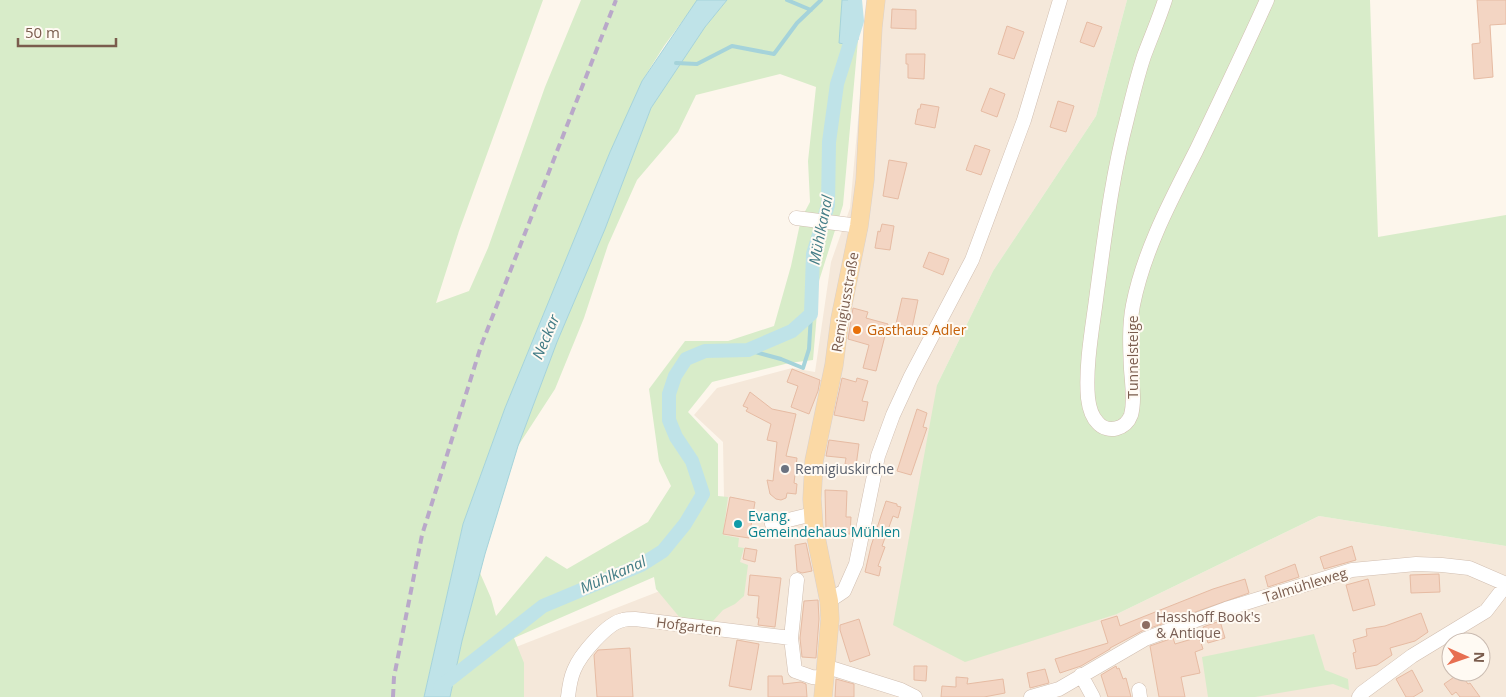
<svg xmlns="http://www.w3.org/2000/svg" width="1506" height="697" font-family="'Open Sans',sans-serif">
<rect width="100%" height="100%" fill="#fdf6ec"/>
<path fill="#f5e8da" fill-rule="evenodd" d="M869 0H1127L1096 116 993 271 937 385 1117 614 1319 516 1506 546V697H519L516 647 665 589 724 497 723 442 694 415 717 388 792 368 815 372 831 262 850 208ZM1451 642H1481V672H1451Z"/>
<path fill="#d8ecc9" d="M0 0H543L459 231 436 303 469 291 488 248 545 87 581 0H698L664 46 642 81 610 152 505 408 463 524 424 697H0Z
M727 0H842L849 45 858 40 843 205 818 284 817 313 813 360 789 363 712 382 688 412 718 444V496L728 497 723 535 739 538 738 547 744 548 740 562 748 565 744 596 735 604 723 610 713 621 681 619 656 589 654 577 514 638 524 663V697H450L462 641 480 573 491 598 496 616 546 556 567 569 648 522 671 486 659 461 649 389 685 341H728L774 326 791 266 801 219 810 202 808 161 816 87 780 74 696 95 678 132 637 180 608 245 584 318 555 389 518 446 557 342 605 229 651 108 705 27Z
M1127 0H1370L1378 237 1506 215V546L1319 516 1117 614 965 662 893 625 937 385 993 271 1096 116Z
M1314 634 1325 670 1348 679 1349 690 1333 684 1255 697H1208L1202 657Z"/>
<path fill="#bfe3e8" stroke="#a5d3da" d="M697 0H727L705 27 651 108 605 229 557 342 518 446 485 554 462 641 450 697H424L463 524 505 408 610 152 642 81Z
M842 0H861L858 40 849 45 839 43Z"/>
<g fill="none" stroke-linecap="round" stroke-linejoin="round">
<path stroke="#a5d3da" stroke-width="4" d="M787 0 811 10
M676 63 697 64 732 46 774 54 797 23 821 0
M748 350 781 359 803 368 809 349 811 314"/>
<path stroke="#bfe3e8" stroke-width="14" d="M440 687 543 606 641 565 663 551 685 524 703 494 692 461 676 437 669 420V394L675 376 686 359 705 351 748 350 792 331 811 314 813 254 828 205 829 142 837 84 857 21 855 0"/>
</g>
<path fill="#f3d5c3" stroke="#e6bba3" d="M1477 0H1506V24L1490 25 1493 77 1474 79 1472 44 1480 43Z
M892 9 916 10V29L891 28Z
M1087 22 1102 27 1094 47 1080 42Z
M1007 26 1024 32 1014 59 998 54Z
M906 54H925L924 79 908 78V64H906Z
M990 88 1005 94 997 117 981 111Z
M1058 101 1074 106 1066 132 1050 127Z
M921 104 939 107 935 128 915 124 918 109H920Z
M975 145 990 150 981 175 966 170Z
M889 160 907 163 898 199 883 196Z
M882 224 894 226 890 250 875 248 878 231 880 232Z
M929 252 949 259 943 275 923 267Z
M902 298 918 300 912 328 896 324Z
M853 308 868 312 866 318 888 324 876 371 863 368 869 345 848 339Z
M792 369 820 380 818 391 809 414 791 407 798 386 787 382Z
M842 378 856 382 857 378 868 381 862 401 868 402 864 421 834 415Z
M750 392 772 409 796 414 786 456 797 458 794 483 797 484 796 494 787 493 786 498 781 500 776 499 770 494 767 480 773 481 777 442 767 440 771 424 746 411 748 408 743 406Z
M917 409 927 413 923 427 927 428 911 475 897 471Z
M829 440 859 444 856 466 845 464 846 458 826 456Z
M825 490 847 491 846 517H851L850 534H839V531H826Z
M730 497 755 502 749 538 723 534Z
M886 501 897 504V506L901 507 898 518 893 516 882 546 885 547 878 566 881 567 879 576 865 572 871 546Z
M806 543 812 571 802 573 797 571 795 545Z
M1352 546 1356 560 1324 569 1320 557Z
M745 548 757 550 755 562 743 559Z
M1295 564 1299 577 1268 587 1265 576Z
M1439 574 1440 592 1411 593 1410 575Z
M750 575 781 578 775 627 758 625 759 618H757L759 596 748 595Z
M1245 579 1249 593 1142 631 1110 648V649L1081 666 1060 673 1055 659 1108 643 1101 621 1117 616 1120 626 1213 589Z
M1368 579 1375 605 1353 611 1346 585Z
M818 600 819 619 816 658 802 657 800 638 804 601Z
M1421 613 1428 632 1415 641 1390 648 1392 655 1377 665 1356 669 1353 653 1356 652 1353 640 1367 636 1366 629 1385 626Z
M859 619 870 655 850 662 840 630V625Z
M1220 621 1225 638 1208 643 1203 627Z
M1199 637 1203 649 1195 652 1200 673 1181 677 1185 697H1159L1150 646 1173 638 1175 644Z
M737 640 759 644 751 690 729 686Z
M630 648 633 697H597L594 655 598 650Z
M914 666H927L926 681 914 680Z
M1116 666 1117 669 1119 668 1123 679 1126 678 1131 697H1108L1101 675Z
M1045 669 1049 683 1030 688 1027 673Z
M1412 670 1423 691 1413 697H1406L1396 679Z
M1460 673 1468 684 1470 683 1480 697H1460L1456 692 1452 695 1444 684Z
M768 676H782L783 684 801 682 806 684 807 697H768Z
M956 677 968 678 967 684 1003 679 1005 693 984 697H941L942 686 956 687Z
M836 679 854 684V697H835Z"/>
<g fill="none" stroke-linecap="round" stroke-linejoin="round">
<defs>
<path id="minor" d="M1165 0C1159 19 1151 37 1144 56 1137 77 1132 98 1127 119 1112 176 1105 234 1097 292 1093 325 1085 365 1088 398 1089 407 1091 416 1098 423 1108 434 1126 429 1131 415 1135 401 1132 384 1131 369 1130 348 1129 325 1133 305 1144 250 1171 200 1196 151 1220 101 1244 51 1267 0
M796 218 859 226
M772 524 813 514
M829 601 844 591 856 564 878 456 893 415 911 376 972 260 1024 120 1060 0
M791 638 797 580
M826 668 834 669 901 690 915 697
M1081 675 1093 697
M1139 690 1140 697
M568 697C569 688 570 679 574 670 580 655 607 623 623 620 626 619 631 619 635 619L791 638 795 671 812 677 825 678
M1031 697 1059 689 1145 639 1226 609 1352 570 1416 564 1442 565 1469 568 1506 584
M1359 697 1362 693 1412 656 1486 611 1506 585"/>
<path id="major" d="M823 697 830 619 829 601 814 527 812 499 814 461 834 365 840 319 859 226 865 180 873 27 876 0"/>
</defs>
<use href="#minor" stroke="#d1beb0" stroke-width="15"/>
<use href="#major" stroke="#dad1cd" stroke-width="19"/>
<use href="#minor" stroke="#fff" stroke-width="14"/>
<use href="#major" stroke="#fbd9a5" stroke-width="18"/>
<path stroke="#b9a8c9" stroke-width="4" stroke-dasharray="8 5" stroke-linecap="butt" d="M393 697 394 677 422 535 481 346 616 0"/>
</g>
<circle fill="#e8710a" stroke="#fffaf3" stroke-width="2" cx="857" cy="330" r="5"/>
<circle fill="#6b7280" stroke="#fffaf3" stroke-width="2" cx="785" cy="469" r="5"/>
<circle fill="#0f9aa8" stroke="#fffaf3" stroke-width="2" cx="738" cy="524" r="5"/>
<circle fill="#8d6e63" stroke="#fffaf3" stroke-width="2" cx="1146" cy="625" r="5"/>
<g text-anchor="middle" stroke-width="4" stroke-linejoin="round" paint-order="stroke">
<g font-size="14" fill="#7a5c4d" stroke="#fffaf3">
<text transform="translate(845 302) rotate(-80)" y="5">Remigiusstraße</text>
<text transform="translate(1133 357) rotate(-90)" y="5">Tunnelsteige</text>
<text transform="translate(1305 585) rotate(-17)" y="5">Talmühleweg</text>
<text transform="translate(689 626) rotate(7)" y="5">Hofgarten</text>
</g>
<g font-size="14" fill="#c56008" stroke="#fffaf3" text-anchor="start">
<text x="867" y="335">Gasthaus Adler</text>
</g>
<g font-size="14" fill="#5b616d" stroke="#fffaf3" text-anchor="start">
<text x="795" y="474">Remigiuskirche</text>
</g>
<g font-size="14" fill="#0d838f" stroke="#fffaf3" text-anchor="start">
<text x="748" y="521">Evang.<tspan x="748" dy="16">Gemeindehaus Mühlen</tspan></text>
</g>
<g font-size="14" fill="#785e54" stroke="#fffaf3" text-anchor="start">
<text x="1156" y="622">Hasshoff Book's<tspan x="1156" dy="16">&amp; Antique</tspan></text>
</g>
<g font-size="15" font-style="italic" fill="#437c86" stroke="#fffaf3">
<text transform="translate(821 230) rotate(-79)" y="5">Mühlkanal</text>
<text transform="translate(546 337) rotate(-67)" y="5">Neckar</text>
<text transform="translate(613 575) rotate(-24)" y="5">Mühlkanal</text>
</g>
</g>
<g transform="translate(1466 657) rotate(92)"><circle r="24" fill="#fffaf3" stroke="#cabbb1"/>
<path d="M0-4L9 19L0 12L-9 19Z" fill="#e76f51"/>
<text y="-8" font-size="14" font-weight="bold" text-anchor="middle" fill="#7a5c4d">N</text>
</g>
<path d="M18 38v8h98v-8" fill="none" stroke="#7a5c4d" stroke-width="2.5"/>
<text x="25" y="38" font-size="15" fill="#7a5c4d" stroke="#fffaf3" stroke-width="4" paint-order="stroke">50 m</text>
</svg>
